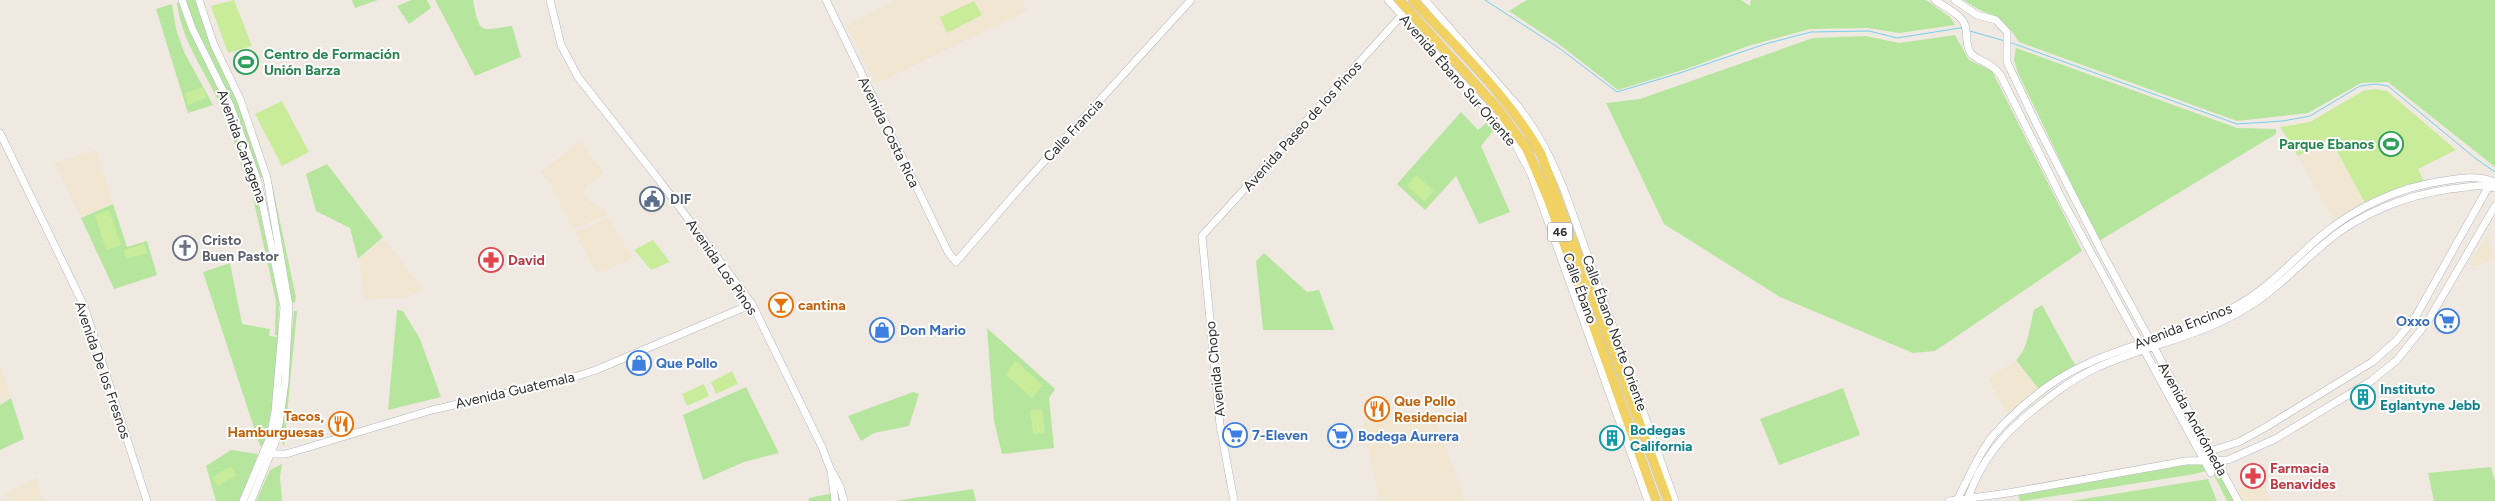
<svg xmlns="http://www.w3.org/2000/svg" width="2495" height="501" font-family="Figtree,sans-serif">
<rect width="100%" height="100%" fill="#efe9e1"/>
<path fill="#f0e6d1" d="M895 0H1022L1027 11 876 84 847 25Z
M2330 138 2365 203 2334 221 2298 156Z
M580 141 604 173 582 190 586 198 608 214 573 229 550 184 541 172Z
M96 150 113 203 80 217 55 163Z
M609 218 633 259 597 274 575 232Z
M2488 233 2494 260 2472 267 2471 262Z
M384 238 423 289 404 298 365 299 359 260Z
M2016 360 2039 389 2008 416 1988 379Z
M0 365 11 397 0 403Z
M1433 414 1466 501H1379L1363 422Z
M2263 476 2269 501H2243L2237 490Z
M36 478 43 501H7L5 494Z"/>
<path fill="#b6e59e" d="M186 0H197L238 100 263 178H261L195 29Z
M352 0H378L355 8Z
M412 0H427L431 8 409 24 397 6Z
M435 0H473C480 34 478 31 512 26L521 57 475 76Z
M1527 0H1741L1750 6 1751 0H1926L1950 17 1955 25 1899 33 1868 28 1810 29 1748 46 1689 68 1618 90 1560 45 1509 11Z
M1964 0H2495V167L2388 82 2361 83 2308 113 2237 121 2019 42C2000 11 1990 19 1964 0Z
M181 2 228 105 255 180 247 181C237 154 230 124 217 98 202 67 181 38 177 3Z
M172 4 176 29 184 52 213 105 188 113 156 9Z
M1955 35 1969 60 1992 71 2082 251 1935 351 1913 353 1780 297 1664 224 1606 103 1640 99 1813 38 1866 36 1899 43Z
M2016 48 2237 128 2276 129V134L2099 241 2018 73 2014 60Z
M1461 112 1478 130 1491 119 1497 126 1481 146 1510 212 1479 224 1456 176 1425 210 1397 184Z
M327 164 383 237 358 259 350 228 316 211 306 174Z
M272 184 296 297 295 303 292 302 269 185Z
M252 193H256L279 302 278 336 275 335 276 301Z
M113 204 127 247 147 241 157 275 114 289 81 218Z
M1264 253 1307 292 1319 290 1334 330H1263L1256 261Z
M230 263 242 324 270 329 269 336 278 337 274 399 264 445 260 446 203 272Z
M2042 305 2075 365 2039 389 2016 360C2028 350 2030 325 2034 310Z
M397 310 403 311 420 339 441 397 388 410Z
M294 311H297L284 446 280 440Z
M987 328 1055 389 1049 398 1054 448 1002 454 994 421Z
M746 387 779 453 744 462 703 480 683 415Z
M1843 388 1860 435 1779 465 1760 419Z
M913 392 919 394 909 426 874 433 861 441 848 416Z
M11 398 24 439 0 450V405Z
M231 450 258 454 241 501H216L206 466Z
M2202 462 2207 471 2189 475 2023 501H2020L2018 495Z
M282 464 280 477 282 501H256L270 470Z
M2210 467H2216L2235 501H2227Z
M2491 467 2495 482V501H2434L2428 473Z
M2208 479 2217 501H2071Z
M973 489 976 501H894Z
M833 493V501H809V498Z"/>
<path fill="#c9ec9a" d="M234 0 252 46 228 53 211 6Z
M974 1 982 15 947 33 940 17Z
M203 87 206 98 188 105 185 93Z
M2374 89 2387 91 2456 150 2418 169 2424 181 2365 203 2330 138 2298 156 2280 127 2310 122 2363 91Z
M282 101 309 152 282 166 255 114Z
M1416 175 1434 191 1424 201 1407 186Z
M109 210 121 245 106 250 95 215Z
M653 240 670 262 651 270 634 250Z
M144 244 147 253 126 259 124 250Z
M1016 361 1043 386 1032 398 1005 374Z
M732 371 738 384 716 394 711 382Z
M704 384 709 396 687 406 682 394Z
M1042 409 1045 433 1033 434 1030 410Z
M231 466 236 475 218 486 212 478Z"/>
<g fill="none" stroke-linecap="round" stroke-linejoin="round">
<path stroke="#75cff0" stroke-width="1" d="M1485 0 1559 48 1617 92 1683 72 1765 44 1811 32 1869 31 1897 38 1960 28 1964 29
M1970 31 2005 41
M2009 42 2237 124 2283 121 2310 116 2360 86 2376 84 2388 86 2475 158 2495 172"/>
<defs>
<path id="minor" d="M182 0 192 28 230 105 258 182 284 307 275 412 270 437 243 501
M199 0 214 45 240 99 267 178 289 306 285 382 277 438 251 501
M550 0 561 45 578 77 659 180 752 304 822 447 831 471 835 501
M826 0 948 252 956 262 1019 189 1191 0
M1388 0 1512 138 1531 174 1648 501
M1425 0 1516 104C1539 132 1553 162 1566 195L1675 501
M1935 0C1944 7 1961 14 1965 25 1968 34 1965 44 1970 52 1977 62 1991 61 2001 76L2065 205 2211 473
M1955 0 1977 15 1996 20 2007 32V62L2036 123 2105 258 2238 501
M0 133 84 306 147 501
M2207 452 2239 442 2266 427 2372 362 2396 341 2416 316 2490 184
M267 454H286L432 410 568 379 596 370 752 304
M833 473 840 487 844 501
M1968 498C1981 461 2002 435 2032 411 2052 395 2071 380 2094 369 2145 345 2201 337 2248 307 2276 290 2299 265 2324 244 2358 214 2406 195 2450 189 2465 188 2481 183 2495 188
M1957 500C1968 479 1978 455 1992 437 2007 419 2027 402 2045 388 2102 346 2175 340 2236 306 2268 289 2293 260 2320 237 2354 208 2399 187 2443 181 2461 178 2477 175 2495 182
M1234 501 1220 425 1202 236 1402 15
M1949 501 2008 493 2186 461 2228 460 2275 439 2371 381 2397 360 2428 321 2495 206"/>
<path id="major" d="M1399 0 1497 108 1527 149 1549 201 1656 501
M1413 0C1456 47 1510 98 1541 154L1668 501"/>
</defs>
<use href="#minor" stroke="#b4b7c1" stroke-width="8"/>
<use href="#major" stroke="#c9c9c9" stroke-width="10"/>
<use href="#minor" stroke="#fff" stroke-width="7"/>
<use href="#major" stroke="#f2d163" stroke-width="9"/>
</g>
<defs>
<symbol id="stadium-ring" viewBox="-11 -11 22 22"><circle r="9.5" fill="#fff" stroke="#2e9e5b" stroke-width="1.5"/><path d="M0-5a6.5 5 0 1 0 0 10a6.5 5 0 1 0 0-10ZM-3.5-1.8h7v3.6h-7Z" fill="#2e9e5b"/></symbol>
<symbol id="civic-ring" viewBox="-11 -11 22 22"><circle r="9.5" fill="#fff" stroke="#5c6f8a" stroke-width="1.5"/><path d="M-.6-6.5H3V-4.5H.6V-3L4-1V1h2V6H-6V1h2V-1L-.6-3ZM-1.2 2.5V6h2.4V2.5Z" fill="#5c6f8a"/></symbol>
<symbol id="church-ring" viewBox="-11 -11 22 22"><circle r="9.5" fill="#fff" stroke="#6b7280" stroke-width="1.5"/><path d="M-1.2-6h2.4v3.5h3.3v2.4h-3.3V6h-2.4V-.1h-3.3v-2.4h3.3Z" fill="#6b7280"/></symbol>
<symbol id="pharmacy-ring" viewBox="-11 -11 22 22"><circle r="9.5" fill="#fff" stroke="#e0444e" stroke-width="1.5"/><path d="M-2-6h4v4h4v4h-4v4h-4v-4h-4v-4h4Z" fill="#e0444e"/></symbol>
<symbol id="bar-ring" viewBox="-11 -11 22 22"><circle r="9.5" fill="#fff" stroke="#e8710a" stroke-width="1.5"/><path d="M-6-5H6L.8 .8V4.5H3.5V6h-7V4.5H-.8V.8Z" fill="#e8710a"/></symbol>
<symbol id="supermarket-ring" viewBox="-11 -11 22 22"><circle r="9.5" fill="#fff" stroke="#3f7fe0" stroke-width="1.5"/><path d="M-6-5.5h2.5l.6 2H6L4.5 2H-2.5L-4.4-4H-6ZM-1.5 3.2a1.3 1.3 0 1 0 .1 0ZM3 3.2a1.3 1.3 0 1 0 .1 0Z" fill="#3f7fe0"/></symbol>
<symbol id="shop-ring" viewBox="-11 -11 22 22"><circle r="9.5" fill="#fff" stroke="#3f7fe0" stroke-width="1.5"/><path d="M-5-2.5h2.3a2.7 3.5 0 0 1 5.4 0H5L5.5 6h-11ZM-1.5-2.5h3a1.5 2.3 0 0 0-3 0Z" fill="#3f7fe0"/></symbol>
<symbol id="building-ring" viewBox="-11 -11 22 22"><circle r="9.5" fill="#fff" stroke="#0f9aa8" stroke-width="1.5"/><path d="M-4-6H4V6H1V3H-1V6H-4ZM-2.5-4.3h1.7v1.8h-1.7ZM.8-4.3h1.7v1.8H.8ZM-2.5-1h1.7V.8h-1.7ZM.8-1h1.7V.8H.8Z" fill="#0f9aa8"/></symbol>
<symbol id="restaurant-ring" viewBox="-11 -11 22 22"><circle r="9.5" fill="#fff" stroke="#e8710a" stroke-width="1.5"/><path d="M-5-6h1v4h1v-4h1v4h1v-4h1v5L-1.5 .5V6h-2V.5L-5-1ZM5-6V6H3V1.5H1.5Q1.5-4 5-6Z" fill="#e8710a"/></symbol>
</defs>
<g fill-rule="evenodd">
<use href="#stadium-ring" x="232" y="48" width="28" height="28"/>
<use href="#stadium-ring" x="2377" y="130" width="28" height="28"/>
<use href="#civic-ring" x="638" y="185" width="28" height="28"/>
<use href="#church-ring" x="171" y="234" width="28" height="28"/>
<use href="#pharmacy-ring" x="477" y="246" width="28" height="28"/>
<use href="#bar-ring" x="767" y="291" width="28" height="28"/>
<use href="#supermarket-ring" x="2433" y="307" width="28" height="28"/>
<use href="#shop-ring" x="868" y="316" width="28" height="28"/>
<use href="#shop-ring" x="625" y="349" width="28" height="28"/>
<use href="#building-ring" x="2349" y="383" width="28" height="28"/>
<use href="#restaurant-ring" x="1363" y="395" width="28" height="28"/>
<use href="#restaurant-ring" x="327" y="410" width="28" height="28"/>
<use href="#supermarket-ring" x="1221" y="421" width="28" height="28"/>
<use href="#supermarket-ring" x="1326" y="422" width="28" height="28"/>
<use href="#building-ring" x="1598" y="424" width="28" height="28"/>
<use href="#pharmacy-ring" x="2239" y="462" width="28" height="28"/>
</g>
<g text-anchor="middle" stroke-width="4" stroke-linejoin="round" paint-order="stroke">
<rect fill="#fff" stroke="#6d6d6d" stroke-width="1" x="1547.5" y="222.5" width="25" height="19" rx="4"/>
<g font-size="12" font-weight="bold" fill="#2e2e2e">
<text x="1560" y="236">46</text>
</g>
<g font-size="14" font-weight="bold" fill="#27864d" stroke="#fff" text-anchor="start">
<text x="264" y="59">Centro de Formación<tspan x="264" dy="16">Unión Barza</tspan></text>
<text x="2374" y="149" text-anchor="end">Parque Ebanos</text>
</g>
<g font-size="14" fill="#2e2e2e" stroke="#fff">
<text transform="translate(1458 80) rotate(49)" y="5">Avenida Ébano Sur Oriente</text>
<text transform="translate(1302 126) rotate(-48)" y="5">Avenida Paseo de los Pinos</text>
<text transform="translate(1073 130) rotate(-47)" y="5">Calle Francia</text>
<text transform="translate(889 132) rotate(64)" y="5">Avenida Costa Rica</text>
<text transform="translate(242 146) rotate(70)" y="5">Avenida Cartagena</text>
<text transform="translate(722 267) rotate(55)" y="5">Avenida Los Pinos</text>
<text transform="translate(1580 288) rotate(70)" y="5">Calle Ébano</text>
<text transform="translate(2183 326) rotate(-21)" y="5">Avenida Encinos</text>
<text transform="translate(1615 333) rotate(70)" y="5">Calle Ébano Norte Oriente</text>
<text transform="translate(1215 369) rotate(-96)" y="5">Avenida Chopo</text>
<text transform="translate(103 370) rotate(71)" y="5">Avenida De los Fresnos</text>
<text transform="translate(515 390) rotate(-13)" y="5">Avenida Guatemala</text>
<text transform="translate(2193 419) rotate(61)" y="5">Avenida Andrómeda</text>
</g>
<g font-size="14" font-weight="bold" fill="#4e5e75" stroke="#fff" text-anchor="start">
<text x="670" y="204">DIF</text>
</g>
<g font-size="14" font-weight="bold" fill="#5b616d" stroke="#fff" text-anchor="start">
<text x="202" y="245">Cristo<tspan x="202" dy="16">Buen Pastor</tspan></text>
</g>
<g font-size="14" font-weight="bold" fill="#be3a42" stroke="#fff" text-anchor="start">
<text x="508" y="265">David</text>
<text x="2270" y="473">Farmacia<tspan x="2270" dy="16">Benavides</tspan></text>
</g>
<g font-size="14" font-weight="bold" fill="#c56008" stroke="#fff" text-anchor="start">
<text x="798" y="310">cantina</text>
<text x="1394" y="406">Que Pollo<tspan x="1394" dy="16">Residencial</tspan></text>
<text x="324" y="421" text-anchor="end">Tacos,<tspan x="324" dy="16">Hamburguesas</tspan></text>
</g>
<g font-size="14" font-weight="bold" fill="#366cbe" stroke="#fff" text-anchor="start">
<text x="2430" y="326" text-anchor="end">Oxxo</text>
<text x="900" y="335">Don Mario</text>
<text x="656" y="368">Que Pollo</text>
<text x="1252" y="440">7-Eleven</text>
<text x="1358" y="441">Bodega Aurrera</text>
</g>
<g font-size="14" font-weight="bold" fill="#0d838f" stroke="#fff" text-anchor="start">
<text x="2380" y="394">Instituto<tspan x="2380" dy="16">Eglantyne Jebb</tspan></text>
<text x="1630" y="435">Bodegas<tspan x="1630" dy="16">California</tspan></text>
</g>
</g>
</svg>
